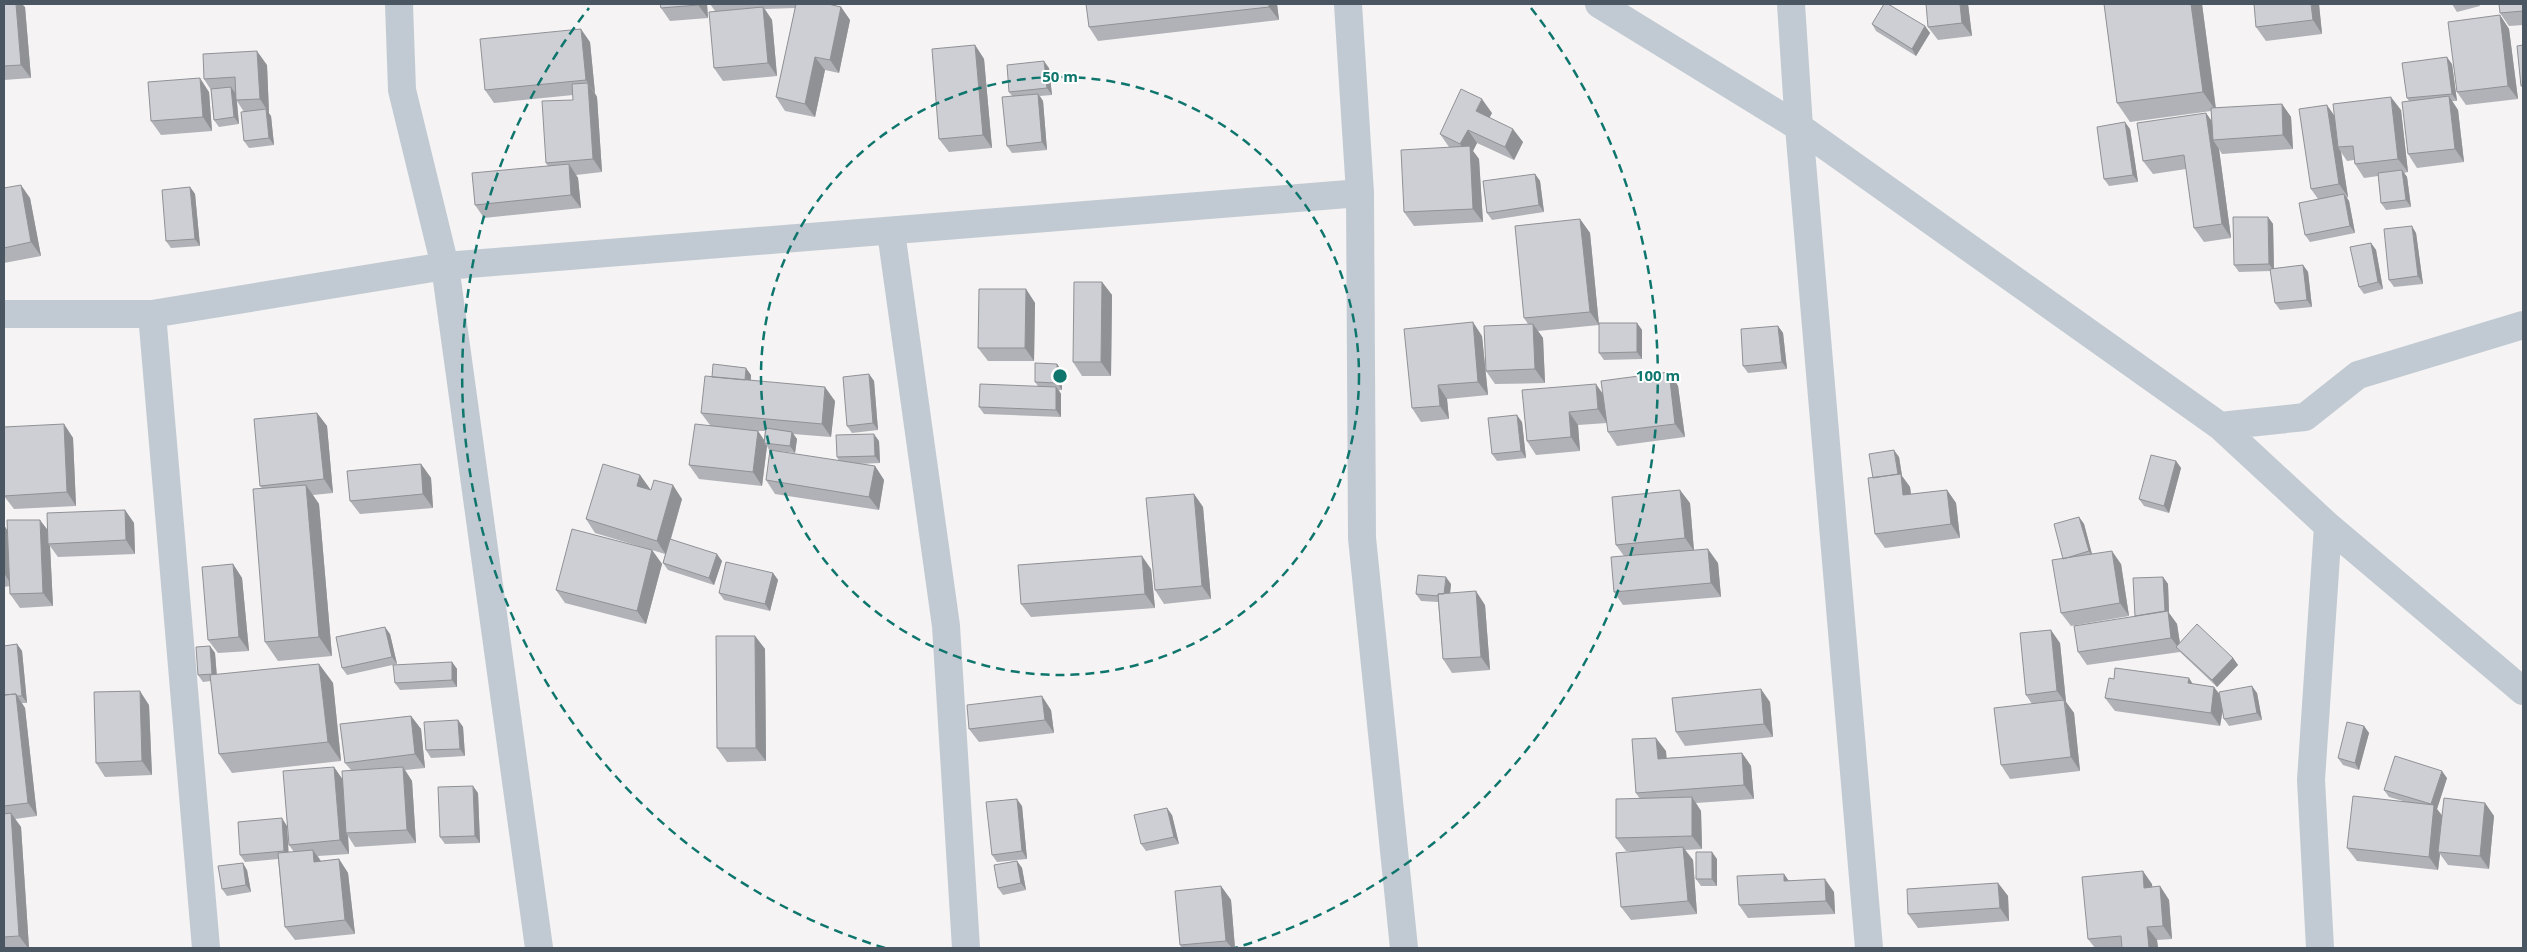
<svg xmlns="http://www.w3.org/2000/svg" width="2527" height="952" font-family="'Noto Sans',sans-serif">
<rect width="100%" height="100%" fill="#f5f3f3"/>
<g fill="none" stroke-linecap="round" stroke-linejoin="round">
<path stroke="#c1cad2" stroke-width="28" d="M399 4 402 90 445 266 539 948
M1348 4 1360 193 1362 538 1404 948
M1599 4 1799 127 2220 426 2328 526 2523 691
M1791 4 1799 127 1869 948
M891 232 946 626 966 948
M4 314H152L445 266 1360 193
M152 314 206 948
M2220 426 2305 417 2358 375 2523 325
M2320 948 2311 780 2328 526"/>
</g>
<path fill="#b0b2b7" fill-rule="evenodd" d="M4 4 25 7 31 78 4 80Z
M660 4H707L708 18 670 21 661 8Z
M710 4H828L841 7 850 20 839 73 825 70 815 117 785 111 776 97 795 8 765 9 772 20 777 76 723 81 714 68 715 11Z
M1277 4 1279 20 1098 41 1089 27Z
M1968 4 1972 36 1938 40 1928 27Z
M2104 4H2202L2216 108 2282 104 2291 117 2293 149 2222 154 2219 149 2231 238 2204 242 2194 228 2186 169 2153 174 2143 161 2206 113 2211 120V111L2130 122 2117 103Z
M2319 4 2322 34 2266 41 2256 27Z
M2452 4H2479L2480 6 2457 12Z
M2523 4V25L2509 26 2500 13Z
M2500 15 2509 29 2518 99 2466 105 2457 92Z
M1872 24 1925 26 1930 33 1916 56 1876 31Z
M590 42 595 93 597 97 602 172 576 175 578 178 581 208 484 218 475 205 548 166 546 163 573 100V95L494 103 485 90Z
M975 45 984 59 992 148 949 152 939 139Z
M2452 64 2457 101H2452L2458 110 2464 162 2417 168 2408 154 2409 101 2407 98Z
M267 65 269 113H268L271 116 274 145 249 148 244 141V112L237 101 239 124 219 127 214 120 211 90 204 79Z
M1049 68 1052 95 1040 96 1043 101 1047 150 1012 153 1007 146 1012 96 1009 92Z
M209 92 212 131 161 135 151 121Z
M2401 110 2408 172 2404 173 2407 177 2411 207 2386 210 2381 203 2378 176 2364 178 2355 164 2354 160 2347 161 2341 152 2348 197 2347 198 2349 201 2355 233 2310 242 2305 235 2318 199 2311 189 2334 116Z
M1492 113 1489 117 1523 142 1514 160 1477 143 1473 151 1479 159 1483 222 1414 226 1404 212 1449 147 1440 134Z
M2130 129 2138 182 2109 186 2104 179Z
M1535 174 1540 181 1544 212 1492 220 1487 213Z
M190 187 195 194 200 246 171 248 166 241Z
M4 188 30 198 41 256 4 263Z
M2268 217 2273 224 2274 269 2303 265 2308 272 2312 307 2280 310 2275 303 2271 271 2239 272 2234 265Z
M1580 219 1590 233 1599 325 1538 331 1543 338 1545 383 1495 384 1486 371 1528 324 1524 318Z
M2416 233 2423 284 2394 287 2389 280Z
M2371 243 2376 250 2383 289 2364 294 2359 287Z
M1102 282 1112 295 1111 376H1082L1073 362Z
M1026 289 1035 303 1034 361H988L978 348Z
M1637 323 1642 330V359L1604 360 1599 353Z
M1778 326 1783 333 1787 369 1748 373 1743 366Z
M1482 336 1488 395 1447 399 1449 419 1421 422 1412 408Z
M1057 364 1062 371V390H1059L1061 394V417L984 414 979 407 1038 386 1035 382Z
M1669 372 1678 386 1685 437 1617 446 1608 432 1607 423 1578 425 1580 451 1536 455 1527 441 1522 390 1603 395Z
M869 374 874 381 878 430 852 433 847 426Z
M751 375V380L835 401 831 437 793 434 797 439 795 453 769 450 767 446 762 486 699 479 689 465 710 425 701 413 712 377ZM758 431H765L764 440Z
M317 413 327 426 333 493 313 495 319 504 332 656 278 661 265 642 262 488 260 486Z
M1522 422 1526 458 1497 461 1492 454Z
M64 424 73 438 76 506 14 509 4 496Z
M879 441 880 463 858 464 875 466 884 480 879 510 775 494 766 480 839 461 837 457Z
M1899 457 1902 476 1910 487 1911 494 1947 490 1956 503 1960 538 1885 548 1875 534 1873 478Z
M2176 461 2181 468 2169 513 2144 506 2139 499Z
M421 464 431 478 433 508 360 514 350 501Z
M640 475 650 489 649 490 682 499 671 539 722 561 714 585 668 570 663 563 665 554 652 550 662 564 646 624 565 603 556 590 648 549 595 533 586 519Z
M1194 494 1203 507 1211 599 1164 604 1155 590Z
M1690 503 1694 551 1718 563 1721 597 1623 605 1614 592 1624 556 1616 545Z
M125 510 134 523 135 554 58 557 50 546 53 606 20 608 10 594V586L4 587V525L7 530 8 543 48 530Z
M2079 517 2084 524 2092 554 2121 564 2129 616 2071 626 2061 613 2063 559Z
M233 564 242 578 249 651 218 653 208 640Z
M1151 569 1155 608 1031 617 1021 604Z
M773 573 778 580 770 611 724 600 719 593Z
M2163 577 2168 584 2169 613 2177 624 2180 643 2233 658 2238 665 2217 687 2180 652 2087 665 2078 652 2135 616Z
M1451 584 1450 593 1485 605 1490 670 1452 673 1443 659 1438 602 1421 601 1416 594Z
M390 634 397 664 347 675 342 668Z
M755 636 765 649 766 761 727 762 717 748Z
M2060 643 2066 702 2074 713 2080 771 2010 779 2001 765 2032 704 2026 695Z
M17 644 22 651 27 703H22L25 708 37 816 15 819 21 827 29 948H4V646Z
M210 646 215 653 217 675 319 664 333 683 341 761 232 773 219 754 211 681 203 682 198 675Z
M452 662 457 669V687L400 690 395 683Z
M2193 684 2214 687 2220 695 2257 693 2262 720 2229 726 2224 719 2223 710 2220 726 2115 711 2105 698Z
M1770 702 1773 737 1685 746 1676 732Z
M149 705 152 775 105 777 96 763Z
M1051 710 1054 733 979 742 969 729Z
M411 716 421 729 425 768 405 770 412 781 416 843 355 847 348 836 349 854 318 856 321 861 339 859 348 873 355 934 295 940 285 927 278 859 245 862 240 855 287 826 288 852H294L289 845 334 767 343 780 351 770 345 763Z
M458 720 463 727 465 756 431 758 426 750Z
M2364 726 2369 733 2359 770 2343 765 2338 758Z
M1666 751V758L1742 753 1751 766 1754 799 1696 803 1701 811 1702 849 1685 850 1693 860 1697 914 1631 920 1621 907 1637 851H1626L1616 838 1640 799 1636 793Z
M2447 778 2437 809 2442 816 2485 803 2494 816 2489 869 2448 865 2440 854 2438 870 2357 861 2347 848 2403 801 2389 797 2384 790Z
M478 793 480 843 445 844 440 837Z
M1022 806 1027 859 997 862 992 855Z
M1172 815 1179 844 1146 851 1141 844Z
M1717 859V886H1701L1696 879Z
M1017 861 1022 868 1026 890 1003 895 998 888Z
M247 870 251 892 227 896 222 889Z
M1784 874 1788 880 1834 892 1835 914 1748 918 1739 905Z
M1998 883 2008 896 2009 921 1918 928 1908 914Z
M2152 884V887L2160 886 2169 900 2172 939 2157 940 2158 948H2095L2088 939Z
M1221 886 1231 900 1235 948H1182L1180 945Z"/>
<path fill="#909195" d="M16 4H22L25 7 31 78 21 65Z
M698 4H707L708 18 698 5Z
M1269 4H1277L1279 20 1269 7Z
M1960 4H1968L1972 36 1962 23Z
M2191 4H2202L2216 111 2203 92Z
M2311 4H2319L2322 34 2313 20Z
M763 7 772 20 777 76 768 63Z
M841 7 850 20 839 73 830 60Z
M2500 15 2509 29 2518 99 2508 86Z
M1925 26 1930 33 1916 56 1912 49Z
M581 29 590 42 595 93 586 80Z
M975 45 984 59 992 148 983 135Z
M257 51 267 65 269 113 260 99Z
M815 57 825 70 815 117 805 104Z
M2447 57 2452 64 2457 101 2452 94Z
M1044 61 1049 68 1052 95 1047 88Z
M200 78 209 92 212 131 203 117Z
M588 83 597 97 602 172 593 159Z
M231 87 236 94 239 124 234 117Z
M1038 94 1043 101 1047 150 1042 142Z
M2449 96 2458 110 2464 162 2455 149Z
M2391 97 2401 110 2408 172 2398 159Z
M1482 99 1492 113 1486 125 1476 111Z
M2282 104 2291 117 2293 149 2283 135Z
M2327 105 2336 118 2338 147 2341 152 2348 197 2339 184Z
M266 109 271 116 274 145 269 138Z
M2206 113 2215 126 2213 140 2219 149 2231 238 2222 224Z
M2125 122 2130 129 2138 182 2133 175Z
M1513 129 1523 142 1514 160 1505 147Z
M1468 130 1477 143 1473 151 1479 159 1483 222 1473 209 1470 157 1460 144Z
M569 164 578 178 581 208 571 195Z
M2402 170 2407 177 2411 207 2406 200Z
M1535 174 1540 181 1544 212 1539 205Z
M21 185 30 198 41 256 31 242Z
M190 187 195 194 200 246 195 239Z
M2344 194 2349 201 2355 233 2350 226Z
M2268 217 2273 224 2274 271 2269 264Z
M1580 219 1590 233 1599 325 1590 312Z
M2412 226 2416 233 2423 284 2418 276Z
M2371 243 2376 250 2383 289 2378 282Z
M2303 265 2308 272 2312 307 2307 300Z
M1102 282 1112 295 1111 376 1101 362Z
M1026 289 1035 303 1034 361 1025 348Z
M1473 322 1482 336 1488 395 1478 382Z
M1637 323 1642 330V359L1637 352Z
M1533 324 1543 338 1545 383 1535 369Z
M1778 326 1783 333 1787 369 1782 362Z
M1057 364 1062 371V390L1057 383Z
M746 368 751 375 750 392 745 385Z
M1669 372 1678 386 1685 437 1675 424Z
M869 374 874 381 878 430 873 423Z
M1596 384 1605 397 1607 423 1598 409Z
M1438 385 1447 399 1449 419 1440 406Z
M825 387 835 401 831 437 822 424Z
M1056 387 1061 394V417L1056 410Z
M1569 412 1578 425 1580 451 1571 437Z
M317 413 327 426 333 493 324 479Z
M1517 415 1522 422 1526 458 1521 451Z
M64 424 73 438 76 506 67 492Z
M758 431 766 443H764L767 446 762 486 753 472Z
M792 432 797 439 795 453 790 446Z
M874 434 879 441 880 463 875 456Z
M1894 450 1899 457 1902 476 1910 487 1913 509 1903 495 1899 478Z
M2176 461 2181 468 2169 513 2164 506Z
M421 464 431 478 433 508 423 494Z
M875 466 884 480 879 510 869 497Z
M640 475 650 489 647 499 637 486Z
M306 485 319 504 332 656 319 637Z
M673 485 682 499 666 555 657 541Z
M1680 490 1690 503 1694 551 1685 538Z
M1947 490 1956 503 1960 538 1951 524Z
M1194 494 1203 507 1211 599 1202 586Z
M125 510 134 523 135 554 126 540Z
M2079 517 2084 524 2093 558 2089 551Z
M40 520 50 533 48 544 50 546 53 606 43 593Z
M4 525 7 530 12 586 4 573Z
M1708 549 1718 563 1721 597 1711 583Z
M652 550 662 564 646 624 637 611Z
M2112 551 2121 564 2129 616 2120 603Z
M717 554 722 561 714 585 709 578Z
M1142 556 1151 569 1155 608 1145 594Z
M233 564 242 578 249 651 239 637Z
M773 573 778 580 770 611 765 604Z
M1446 577 1451 584 1449 603 1444 596Z
M2163 577 2168 584 2169 613 2177 624 2181 651 2171 638 2165 617Z
M1476 591 1485 605 1490 670 1481 657Z
M385 627 390 634 397 664 392 657Z
M2051 630 2060 643 2066 702 2074 713 2080 771 2071 757 2065 702 2057 691Z
M755 636 765 649 766 761 756 748Z
M17 644 22 651 27 703 22 696Z
M210 646 215 653 217 681 212 674Z
M2233 658 2238 665 2217 687 2212 680Z
M452 662 457 669V687L452 680Z
M319 664 333 683 341 761 328 742Z
M2189 678 2198 692 2188 683Z
M2252 686 2257 693 2262 720 2257 713Z
M2214 687 2224 701 2220 726 2211 713Z
M1761 689 1770 702 1773 737 1764 724Z
M140 691 149 705 152 775 142 761Z
M16 694 25 708 37 816 28 803Z
M1042 696 1051 710 1054 733 1045 720Z
M411 716 421 729 425 768 415 754Z
M458 720 463 727 465 756 460 749Z
M2364 726 2369 733 2359 770 2355 763Z
M1656 738 1666 751 1668 772 1658 759Z
M1742 753 1751 766 1754 799 1744 785Z
M334 767 343 780 346 833 348 836 349 854 340 840Z
M403 767 412 781 416 843 407 830Z
M2442 771 2447 778 2437 809 2444 818 2438 852 2440 854 2438 870 2429 857 2431 805Z
M473 786 478 793 480 843 475 836Z
M1692 797 1701 811 1702 849 1692 836Z
M1017 799 1022 806 1027 859 1022 851Z
M2485 803 2494 816 2489 869 2480 856Z
M1167 808 1172 815 1179 844 1174 837Z
M11 813 21 827 29 948H28L19 936Z
M282 818 287 826 289 858 284 851Z
M1683 847 1693 860 1697 914 1688 901Z
M313 850 322 863 314 862Z
M1712 852 1717 859V886L1712 879Z
M339 859 348 873 355 934 345 920Z
M1017 861 1022 868 1026 890 1021 883Z
M243 863 247 870 251 892 246 885Z
M2143 871 2152 884 2154 901 2144 888Z
M1784 874 1793 887 1784 881Z
M1825 879 1834 892 1835 914 1826 901Z
M1998 883 2008 896 2009 921 2000 908Z
M1221 886 1231 900 1235 948H1232L1226 941Z
M2160 886 2169 900 2172 939 2163 926Z
M2147 927 2157 940 2158 948H2149Z"/>
<path fill="#cdcfd5" stroke="#909195" d="M4 4H16L21 65 4 66Z
M660 4H698V5L661 8Z
M796 4H828L841 7 830 60 815 57 805 104 776 97Z
M1086 4H1269V7L1089 27Z
M1884 4H1888L1925 26 1912 49 1872 24Z
M1926 4H1960L1962 23 1928 27Z
M2104 4H2191L2203 92 2117 103Z
M2254 4H2311L2313 20 2256 27Z
M2499 4H2523V11L2500 13Z
M763 7 768 63 714 68 709 12Z
M2500 15 2508 86 2457 92 2448 22Z
M581 29 586 80 485 90 480 39Z
M975 45 983 135 939 139 932 49Z
M2523 45V86H2521L2517 46Z
M257 51 260 99 236 100 235 77 204 79 203 54Z
M2447 57 2452 94 2407 98 2402 63Z
M1044 61 1047 88 1009 92 1007 65Z
M200 78 203 117 151 121 148 82Z
M588 83 593 159 546 163 542 101 573 100 572 84Z
M231 87 234 117 214 120 211 89Z
M1461 89 1482 99 1476 111 1513 129 1505 147 1468 130 1460 144 1440 134Z
M1038 94 1042 142 1007 146 1002 97Z
M2449 96 2455 149 2408 154 2402 102Z
M2391 97 2398 159 2355 164 2353 146 2338 147 2333 104Z
M2282 104 2283 135 2213 140 2211 108Z
M2327 105 2339 184 2311 189 2299 109Z
M266 109 269 138 244 141 241 112Z
M2206 113 2222 224 2194 228 2184 155 2143 161 2137 123Z
M2125 122 2133 175 2104 179 2097 127Z
M1470 146 1473 209 1404 212 1401 150Z
M569 164 571 195 475 205 472 173Z
M2402 170 2406 200 2381 203 2378 173Z
M1535 174 1539 205 1487 213 1483 181Z
M21 185 31 242 4 248V188Z
M190 187 195 239 166 241 162 190Z
M2344 194 2350 226 2305 235 2299 203Z
M2233 217H2268L2269 264 2234 265Z
M1580 219 1590 312 1524 318 1515 226Z
M2412 226 2418 276 2389 280 2384 229Z
M2371 243 2378 282 2359 287 2350 247Z
M2303 265 2307 300 2275 303 2270 269Z
M1074 282H1102L1101 362H1073Z
M979 289H1026L1025 348H978Z
M1473 322 1478 382 1438 385 1440 406 1412 408 1404 329Z
M1599 323H1637V352L1599 353Z
M1533 324 1535 369 1486 371 1484 326Z
M1778 326 1782 362 1743 366 1741 329Z
M1035 363 1057 364V383L1035 382Z
M713 364 746 368 745 380 712 377Z
M1669 372 1675 424 1608 432 1601 381Z
M869 374 873 423 847 426 843 377Z
M705 376 825 387 822 424 701 413Z
M980 384 1056 387V410L979 407Z
M1596 384 1598 409 1569 412 1571 437 1527 441 1522 390Z
M317 413 324 479 260 486 254 419Z
M1517 415 1521 451 1492 454 1488 418Z
M64 424 67 492 4 496V427Z
M695 424 758 431 753 472 689 465Z
M766 428 792 432 790 446 764 443Z
M874 434 875 456 837 457 836 435Z
M770 450 875 466 869 497 766 480Z
M1894 450 1898 474 1873 478 1869 454Z
M2151 455 2176 461 2164 506 2139 499Z
M421 464 423 494 350 501 347 471Z
M603 464 640 475 637 486 651 490 654 480 673 485 657 541 586 519Z
M1901 474 1903 495 1947 490 1951 524 1875 534 1868 478Z
M306 485 319 637 265 642 253 489Z
M1680 490 1685 538 1616 545 1612 497Z
M1194 494 1202 586 1155 590 1146 498Z
M125 510 126 540 48 544 47 513Z
M2079 517 2089 551 2063 559 2054 524Z
M7 520H40L43 593 10 594Z
M572 529 652 550 637 611 556 590Z
M670 539 717 554 709 578 663 563Z
M1708 549 1711 583 1614 592 1611 557Z
M2112 551 2120 603 2061 613 2052 560Z
M1142 556 1145 594 1021 604 1018 565Z
M726 562 773 573 765 604 719 593Z
M233 564 239 637 208 640 202 567Z
M1418 575 1446 577 1444 594H1438V596L1416 594Z
M2163 577 2165 611 2135 616 2133 578Z
M1476 591 1481 657 1443 659 1438 594Z
M2168 611 2171 638 2078 652 2074 626Z
M2197 624 2233 658 2212 680 2176 647Z
M385 627 392 657 342 668 336 637Z
M2051 630 2057 691 2026 695 2020 633Z
M716 636H755L756 748H717Z
M17 644 22 696H17L16 694 4 695V646Z
M210 646 212 674 198 675 196 647Z
M452 662V680L395 683 393 665Z
M319 664 328 742 219 754 210 675Z
M2115 668 2189 678 2188 683 2214 687 2211 713 2105 698 2109 678 2114 679Z
M2252 686 2257 713 2224 719 2219 692Z
M1761 689 1764 724 1676 732 1672 698Z
M140 691 142 761 96 763 94 692Z
M16 694 28 803 4 806V695Z
M1042 696 1045 720 969 729 967 705Z
M2064 700 2071 757 2001 765 1994 708Z
M411 716 415 754 345 763 340 724Z
M458 720 460 749 426 750 424 722Z
M2347 722 2364 726 2355 763 2338 758Z
M1656 738 1658 759 1742 753 1744 785 1636 793 1632 739Z
M2395 756 2442 771 2431 804 2384 790Z
M334 767 340 840 289 845 283 771Z
M403 767 407 830 346 833 342 771Z
M473 786 475 836 440 837 438 787Z
M2353 796 2434 805 2429 857 2347 848Z
M1692 797V836L1616 838V799Z
M2444 798 2485 803 2480 856 2438 852Z
M1017 799 1022 851 992 855 986 802Z
M1167 808 1174 837 1141 844 1134 815Z
M11 813 19 936 4 937V814Z
M282 818 284 851 240 855 238 822Z
M1683 847 1688 901 1621 907 1616 853Z
M313 850 314 862 339 859 345 920 285 927 278 853Z
M1696 852H1712V879H1696Z
M1017 861 1021 883 998 888 994 865Z
M243 863 246 885 222 889 218 866Z
M2143 871 2144 888 2160 886 2163 926 2147 927 2149 948H2122L2121 936 2088 939 2082 877Z
M1784 874V881L1825 879 1826 901 1739 905 1737 876Z
M1998 883 2000 908 1908 914 1907 889Z
M1221 886 1226 941 1180 945 1175 891Z"/>
<g fill="none" stroke="#0f766e" stroke-width="2.5" stroke-dasharray="9 6">
<circle cx="1060" cy="376" r="299"/>
<path d="M885 948A598 598 0 0 1 589 8M1531 8A598 598 0 0 1 1235 948"/>
</g>
<circle cx="1060" cy="376" r="8" fill="#0f766e" stroke="#fff" stroke-width="2.5"/>
<g font-size="15" text-anchor="middle" font-weight="bold" fill="#0f766e" stroke="#fff" stroke-width="4" stroke-linejoin="round" paint-order="stroke">
<text x="1060" y="82">50 m</text>
<text x="1658" y="381">100 m</text>
</g>
<rect width="2527" height="952" fill="none" stroke="#4a5661" stroke-width="10"/>
</svg>
